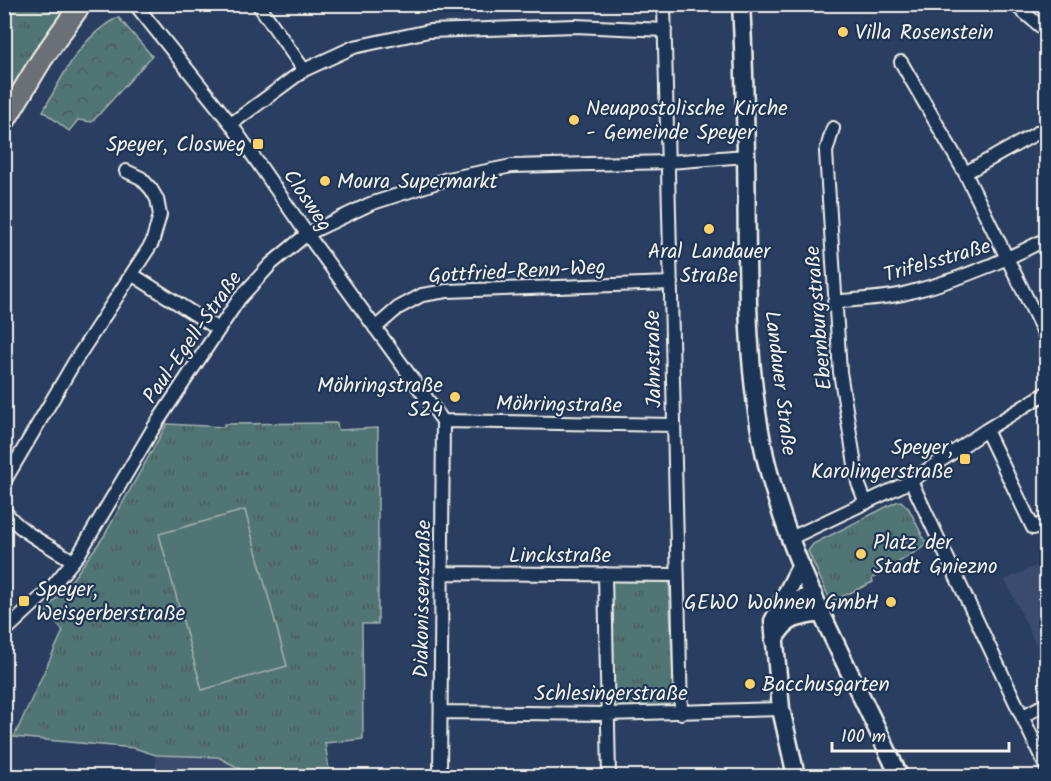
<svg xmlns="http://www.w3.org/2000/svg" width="1051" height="781" font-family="Kalam,sans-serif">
<defs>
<pattern id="grass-tufts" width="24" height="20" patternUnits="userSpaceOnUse" patternTransform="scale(1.5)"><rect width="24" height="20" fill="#517474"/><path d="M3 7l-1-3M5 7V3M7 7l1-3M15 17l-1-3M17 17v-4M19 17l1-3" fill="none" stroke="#4d5c5b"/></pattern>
<pattern id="park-crowns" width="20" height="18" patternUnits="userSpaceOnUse" patternTransform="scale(1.5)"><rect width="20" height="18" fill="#517474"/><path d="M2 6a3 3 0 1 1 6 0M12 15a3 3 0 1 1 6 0" fill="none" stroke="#4d5c5b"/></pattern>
</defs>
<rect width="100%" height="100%" fill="#293e61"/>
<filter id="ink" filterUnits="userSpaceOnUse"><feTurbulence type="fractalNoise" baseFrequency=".0167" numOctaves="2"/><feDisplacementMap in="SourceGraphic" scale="12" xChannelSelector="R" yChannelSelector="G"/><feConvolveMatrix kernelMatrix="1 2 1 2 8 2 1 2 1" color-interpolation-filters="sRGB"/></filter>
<g filter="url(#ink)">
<path fill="#3b4b6f" d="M1044 562 1046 567V659L1044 661 1005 580Z
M156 755 218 757 248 773 250 776H155Z"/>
<path fill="url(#grass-tufts)" stroke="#a2b2ae" stroke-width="1.5" d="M4 5H71L4 106Z
M337 423 338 430 378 428V624H362L363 739 325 743 330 776H250L248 773 218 757 156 755 134 748 14 737 63 631 45 611 69 584 104 536 167 424 224 427V424Z
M901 501 909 509 927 545 872 578 873 582 831 602 808 551 813 544 896 502Z
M611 578 669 580 674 708 612 709Z"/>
<path fill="url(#park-crowns)" stroke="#a2b2ae" stroke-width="1.5" d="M118 17 152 56 92 122 78 120 69 131 43 111C64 74 79 38 118 17Z"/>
<path fill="#517474" stroke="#a2b2ae" stroke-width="1.5" d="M245 510 287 666 202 690 159 534Z"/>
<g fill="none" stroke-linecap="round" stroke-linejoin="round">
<defs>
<path id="street" d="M135 4 231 124 307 234 443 421
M258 4 304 70
M664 4 681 713
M1014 4 1046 31
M901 62 965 173 1046 337
M231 124 304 70 354 47 429 31 575 26 665 30
M833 128 826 152 840 372 858 483 866 503
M965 173 1046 128
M133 275 218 329
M834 302C857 299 881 299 903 294 953 282 1001 263 1046 239
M375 328 398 308 422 295 447 291 671 283
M443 421 674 425
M986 430 1033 528 1046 522
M911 481 1046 767
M4 482 75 361 152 243 160 215 157 199 151 189 141 178 126 171
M4 510C20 533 51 546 73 561
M789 539 911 481 986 430 1046 393
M442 573 677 575
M605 574 609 776
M4 632 50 589 79 554 154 427 239 299 271 264 307 234 370 204 447 179 512 166 669 162 746 156
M441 712 607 714 781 709
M1023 716 1046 704
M440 776 443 421"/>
<path id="secondary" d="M741 4C744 54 745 104 746 154 748 255 743 356 765 456 791 570 852 671 899 776
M778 610 801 565
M774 640C786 617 797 617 821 613
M796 776 781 709 773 621C781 603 796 601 814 595"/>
<path id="primary" d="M4 122 42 59 81 4"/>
</defs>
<use href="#street" stroke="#f4f1e8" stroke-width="16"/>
<use href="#secondary" stroke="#f4f1e8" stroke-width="21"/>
<use href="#primary" stroke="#f4f1e8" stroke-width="24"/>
<use href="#street" stroke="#1d3557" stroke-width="12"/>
<use href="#secondary" stroke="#1d3557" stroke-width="16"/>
<use href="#primary" stroke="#6b6f75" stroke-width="20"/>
</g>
</g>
<g fill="#ffd166" stroke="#1d3557" stroke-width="2">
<circle cx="843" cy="32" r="6"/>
<circle cx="574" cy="120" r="6"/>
<rect x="252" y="138" width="12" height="12" rx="3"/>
<circle cx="325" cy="181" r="6"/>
<circle cx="709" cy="229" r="6"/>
<circle cx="455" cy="397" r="6"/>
<rect x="959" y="453" width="12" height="12" rx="3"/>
<circle cx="861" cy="554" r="6"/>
<rect x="18" y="595" width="12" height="12" rx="3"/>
<circle cx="891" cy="602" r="6"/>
<circle cx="750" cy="684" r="6"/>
</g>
<g text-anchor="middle" stroke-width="4.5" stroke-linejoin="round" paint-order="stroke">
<g font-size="21" fill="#f4f1e8" stroke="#1d3557" text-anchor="start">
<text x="855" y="39">Villa Rosenstein</text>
<text x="586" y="115">Neuapostolische Kirche<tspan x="586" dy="24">- Gemeinde Speyer</tspan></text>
<text x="246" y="151" text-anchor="end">Speyer, Closweg</text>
<text x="337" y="188">Moura Supermarkt</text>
<text x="709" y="258" text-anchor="middle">Aral Landauer<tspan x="709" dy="24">Straße</tspan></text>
<text x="443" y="392" text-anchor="end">Möhringstraße<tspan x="443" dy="24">S24</tspan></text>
<text x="953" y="454" text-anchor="end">Speyer,<tspan x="953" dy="24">Karolingerstraße</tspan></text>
<text x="873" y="549">Platz der<tspan x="873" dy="24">Stadt Gniezno</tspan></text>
<text x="36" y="596">Speyer,<tspan x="36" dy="24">Weisgerberstraße</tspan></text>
<text x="879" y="609" text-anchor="end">GEWO Wohnen GmbH</text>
<text x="762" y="691">Bacchusgarten</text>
</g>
<g font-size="21" fill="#f4f1e8" stroke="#1d3557">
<text transform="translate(308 200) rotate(56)" y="7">Closweg</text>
<text transform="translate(937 260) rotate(-16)" y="7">Trifelsstraße</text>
<text transform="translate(517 271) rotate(-3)" y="7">Gottfried-Renn-Weg</text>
<text transform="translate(818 318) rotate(-95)" y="7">Ebernburgstraße</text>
<text transform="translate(192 337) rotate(-55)" y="7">Paul-Egell-Straße</text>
<text transform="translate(653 359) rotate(-91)" y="7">Jahnstraße</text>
<text transform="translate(781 383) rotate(83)" y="7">Landauer Straße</text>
<text transform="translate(559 404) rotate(1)" y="7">Möhringstraße</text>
<text x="560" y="562">Linckstraße</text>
<text transform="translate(422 599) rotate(-89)" y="7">Diakonissenstraße</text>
<text x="611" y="700">Schlesingerstraße</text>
</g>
</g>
<rect width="1051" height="781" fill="none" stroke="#1d3557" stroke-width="24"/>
<rect x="12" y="12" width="1027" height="757" fill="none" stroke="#f4f1e8" stroke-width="2" filter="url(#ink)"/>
<path d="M832 742v9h177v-9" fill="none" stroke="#f4f1e8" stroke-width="3"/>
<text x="841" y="742" font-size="18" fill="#f4f1e8" stroke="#1d3557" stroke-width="4.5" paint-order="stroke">100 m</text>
</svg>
